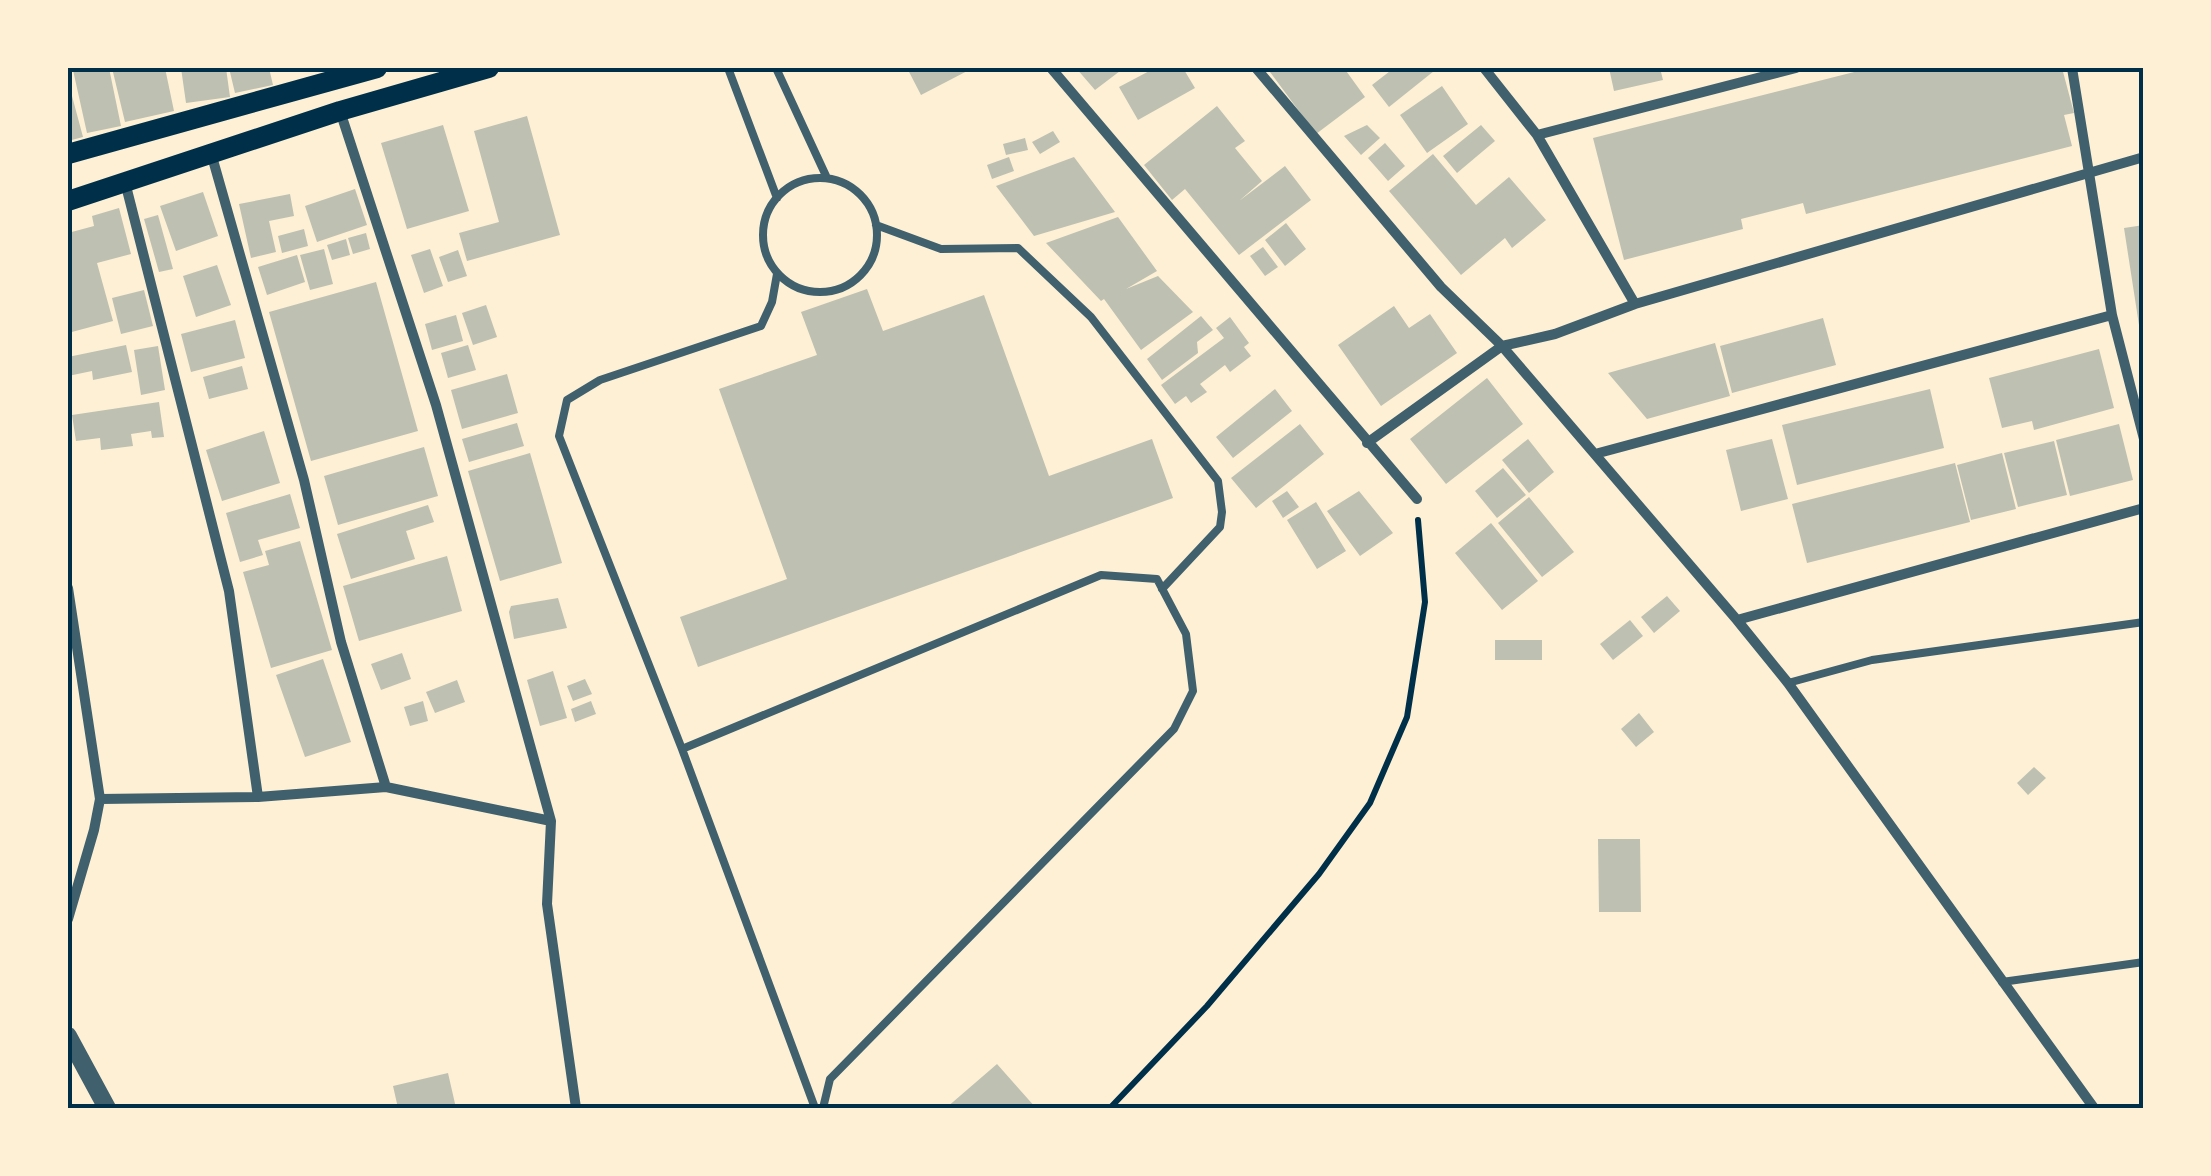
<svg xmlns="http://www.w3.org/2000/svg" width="2211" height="1176" font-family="'Fira Sans Condensed',sans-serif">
<rect width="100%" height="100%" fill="#fdf0d5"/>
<path fill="#bec0b2" d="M85 68H109L121 126 87 133 73 70Z
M112 68H165L174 111 125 122Z
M181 68H226L230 97 186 103Z
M229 68H269L273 85 235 93Z
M907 68H973L921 95Z
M1076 68H1124L1095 90Z
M1155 68H1183L1195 88 1138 120 1119 87Z
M1267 68H1344L1365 97 1316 134Z
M1394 68H1431L1434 71 1389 107 1372 85Z
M1609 68H1660L1663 80 1614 91Z
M1870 68H2062L2074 113 2064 115 2072 146 1806 214 1803 203 1741 219 1743 229 1624 260 1593 138Z
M68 81 83 137 68 141Z
M1442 86 1468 124 1427 153 1400 115Z
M1217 106 1245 141 1235 148 1262 181 1239 201 1285 166 1311 200 1239 255 1185 189 1172 200 1144 165Z
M527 116 560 235 467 261 459 233 499 222 474 131Z
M443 125 469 211 407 229 381 143Z
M1367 125 1380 138 1361 155 1344 136Z
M1481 125 1495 141 1457 173 1443 156Z
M1053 131 1060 142 1040 154 1032 142Z
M1025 138 1028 150 1006 155 1003 144Z
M1385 143 1405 166 1388 181 1368 158Z
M1433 154 1476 205 1509 177 1546 220 1512 248 1505 238 1461 275 1389 191Z
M1009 157 1014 171 992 179 987 165Z
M1074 157 1115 212 1034 236 996 186Z
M355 189 367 225 317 242 305 206Z
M203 192 218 236 176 251 160 206Z
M290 194 294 216 269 221 276 252 251 258 239 204Z
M119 208 131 254 97 263 113 321 68 333V233L94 226 92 216Z
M158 215 173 269 159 272 144 219Z
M1118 217 1157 271 1126 289 1158 276 1193 312 1141 350 1104 299 1101 301 1046 243Z
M1286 223 1306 249 1285 266 1265 240Z
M2144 225V338H2141L2124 228Z
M304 229 308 246 282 253 278 236Z
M366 233 370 249 353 254 348 238Z
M346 239 350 255 332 260 327 245Z
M1263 247 1278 267 1265 276 1250 256Z
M324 249 333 284 310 290 300 255Z
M430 249 443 286 424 293 411 255Z
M458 250 467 276 448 282 439 257Z
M297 255 305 282 267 295 258 267Z
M217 265 231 305 196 317 183 276Z
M376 282 418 431 311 461 269 312Z
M867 289 883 331 984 295 1049 476 1152 439 1173 498 698 667 680 617 787 579 719 389 817 355 801 312Z
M144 290 153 326 121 334 112 298Z
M486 305 497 337 473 345 462 313Z
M1394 306 1409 328 1430 314 1457 353 1381 406 1338 345Z
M456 315 463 341 432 350 425 324Z
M1201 316 1213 330 1197 342 1198 353 1162 380 1147 359Z
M1230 317 1249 343 1244 347 1251 356 1230 372 1225 365 1200 384 1207 392 1191 403 1186 396 1175 404 1161 385 1224 338 1216 328Z
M1823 318 1836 365 1732 393 1720 346Z
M235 320 245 358 191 372 181 334Z
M1715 343 1730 396 1647 419 1608 373Z
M126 345 132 372 93 380 92 371 68 376V357Z
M468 345 476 370 448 378 441 353Z
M158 346 165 390 141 395 134 350Z
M2099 349 2114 408 2034 430 2032 421 2002 428 1989 378Z
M242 366 248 389 209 399 203 377Z
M507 374 518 413 462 429 451 390Z
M1487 378 1523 424 1446 484 1410 439Z
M1275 389 1292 411 1233 458 1216 437Z
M1930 389 1944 448 1797 485 1782 425Z
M159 402 164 437 152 438 151 431 131 434 133 446 101 450 100 438 76 441 72 415Z
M517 423 524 446 469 462 462 439Z
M1300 424 1324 454 1256 508 1231 478Z
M2119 424 2133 480 2070 496 2056 440Z
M264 431 280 483 222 501 206 450Z
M1528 439 1554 472 1529 493 1502 460Z
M1772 439 1788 499 1741 511 1726 450Z
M2054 441 2067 495 2018 507 2004 453Z
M424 447 438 496 338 525 324 476Z
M530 453 562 563 500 581 468 471Z
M2002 453 2016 509 1971 520 1957 465Z
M1955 463 1970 522 1807 563 1792 504Z
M1503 468 1526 495 1497 518 1475 491Z
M1287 491 1299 507 1283 518 1272 501Z
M1359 491 1393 533 1360 556 1327 511Z
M290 494 300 528 258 540 263 555 240 562 226 513Z
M1529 497 1574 552 1542 577 1498 523Z
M1316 502 1346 551 1317 569 1287 520Z
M428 505 434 522 406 531 415 559 351 579 337 534Z
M1491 523 1538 581 1502 610 1455 553Z
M300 541 332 650 271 668 243 572 269 565 265 551Z
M447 556 462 611 359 641 343 586Z
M1667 596 1680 611 1654 633 1641 617Z
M558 598 567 628 514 639 509 612 511 606Z
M1630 620 1643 636 1613 660 1600 644Z
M1495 640H1542V660H1495Z
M402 653 411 679 381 690 371 664Z
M323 659 351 742 305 757 276 675Z
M553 671 567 718 540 726 527 680Z
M585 679 592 694 573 701 567 686Z
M457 680 465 702 435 713 426 692Z
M423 701 428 721 410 726 404 707Z
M591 701 596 714 575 722 571 709Z
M1639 713 1654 732 1636 747 1621 729Z
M2034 767 2046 778 2028 795 2017 783Z
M1598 839H1640L1641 912H1599Z
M997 1064 1036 1108H946Z
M448 1073 456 1108H398L393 1086Z"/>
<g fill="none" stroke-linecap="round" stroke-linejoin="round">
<path stroke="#003049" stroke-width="6" d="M1110 1108 1207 1006 1319 874 1370 803 1407 717 1425 602 1418 520"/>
<path stroke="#3f606c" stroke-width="8" d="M728 68 777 198
M776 68 827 178
M763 235a57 57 0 1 1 114 0a57 57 0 1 1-114 0Z
M876 225 941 249 1018 248 1091 317 1218 481 1222 512 1220 527 1162 589
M1788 683 1872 660 2144 622
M682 749 559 436 567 400 600 380 761 326 772 302 777 274
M2002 982 2144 962
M815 1108 682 749 1101 575 1157 579 1186 634 1193 691 1174 729 830 1079 823 1108"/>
<path stroke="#3f606c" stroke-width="10" d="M1051 68 1417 499
M1256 68 1441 287 1502 346 1737 620 1788 683 2094 1108
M1484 68 1537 135 1635 304
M2072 68 2112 315 2144 439
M340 111 436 405 551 821 547 904 576 1108
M1537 135 1796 68
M211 153 304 480 341 642 386 787
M125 182 229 591 258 797
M1367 443 1502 346 1555 334 1635 304 2144 157
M1595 454 2112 315
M68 588 100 799 94 830 68 919
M1737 620 2144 508
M100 799 258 797 386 787 551 821"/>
<path stroke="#3f606c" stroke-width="18" d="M68 1036 107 1108"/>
<path stroke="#003049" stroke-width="20" d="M68 154 377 68
M68 201 340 111 489 68"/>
</g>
<rect width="2211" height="1176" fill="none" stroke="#fdf0d5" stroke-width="140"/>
<rect x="70" y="70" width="2071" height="1036" fill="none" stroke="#003049" stroke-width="4"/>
</svg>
